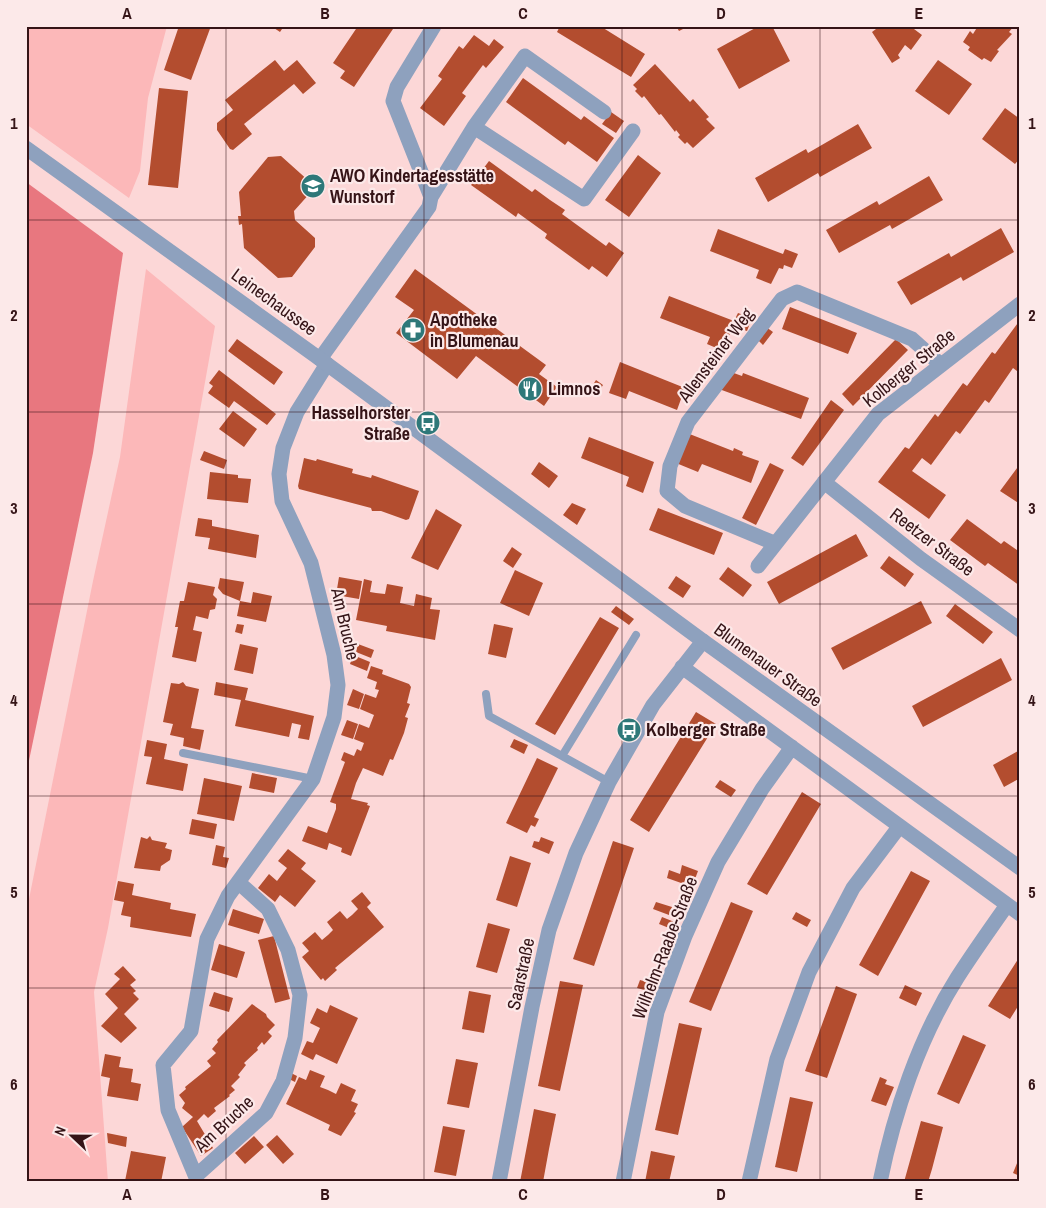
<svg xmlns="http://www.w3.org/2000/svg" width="1046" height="1208" font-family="'Archivo Narrow',sans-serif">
<rect width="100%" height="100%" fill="#fcd7d7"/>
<path fill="#fcb8b9" d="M26 26H167L148 98 140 171 129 198 26 124Z
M146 269 215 326 108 928 94 992 108 1182H26V914L93 581 120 457Z"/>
<path fill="#e8777f" d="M26 182 123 253 93 453 26 775Z"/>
<path fill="#b34d2f" d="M179 26H211L191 80 164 70Z
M271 26H284L280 32Z
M358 26H395L354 87 340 78 345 71 333 63Z
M560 26H600L645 54 631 77 557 32Z
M676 26H689L679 31Z
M759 26H772L790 61 739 89 717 49Z
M880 26H910L922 35 911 50 905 45 898 55 900 58 892 63 872 32Z
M978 26H1014L1009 32 1012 34 997 50 999 51 991 62 984 58 982 60 968 50 970 47 963 42 970 31 973 34Z
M474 35 489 46 494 39 504 47 486 68 483 65 462 93 466 96 444 126 420 108 442 79 438 76 459 46 463 49Z
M275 60 284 71 297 60 316 83 303 94 294 84 244 124 252 134 233 150 230 149 217 130V123L233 110 225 100Z
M938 60 972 84 949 115 915 91Z
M655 64 690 102 693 99 709 117 706 119 715 128 693 148 687 142 685 144 678 137 680 135 676 130 675 132 661 114 659 115 644 96 642 98 635 91 637 89 633 85Z
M523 78 581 120 584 116 614 138 597 162 568 141 565 145 506 102Z
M159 88 188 91 178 188 148 185Z
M1005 108 1020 119V158L1015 164 982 139Z
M611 112 624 121 616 133 602 124Z
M858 124 872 148 820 177 818 173 768 202 755 178 806 149 808 153Z
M638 155 661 173 629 217 605 200Z
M281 156 310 182 311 192 294 211 295 220 315 238V247L292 277 278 278 244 248 242 224 239 225 238 216H241L239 192 268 157Z
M489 161 532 192 535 189 550 200 565 210 562 214 606 246 609 242 624 253 607 277 592 266 589 270 545 238 547 234 518 213 516 217 471 185Z
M929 176 943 200 892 229 890 225 839 253 826 230 877 201 879 205Z
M1001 228 1014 252 963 281 961 277 911 305 897 282 949 253 951 257Z
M718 229 783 254 785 249 798 254 792 268 784 265 783 269 779 268 771 284 756 278 759 270 710 251Z
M415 269 546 365 539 374 557 387 544 406 476 356 457 379 396 333 414 310 395 297Z
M669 296 734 321 738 313 752 318 747 331 733 326 726 343 724 342 721 350 707 344 710 337 660 318Z
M790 307 857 333 848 354 782 329Z
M1020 320V367L1017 371 1013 368 989 403 985 400 960 434 956 431 931 465 922 458 912 471 946 495 929 519 878 482 905 447 909 449 935 414 938 417 963 383 967 386 992 352 995 354Z
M766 327 773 332 763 345 757 339Z
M237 339 283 372 274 385 228 351Z
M896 339 908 350 853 406 842 394Z
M620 362 685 388 677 410 629 391 626 399 609 393Z
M219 370 276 414 267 425 234 401 229 408 208 393 213 386 209 383Z
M731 372 742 376 743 373 809 398 801 419 719 389Z
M596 380 603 385 598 393 591 388Z
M831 400 844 410 803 466 791 458Z
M233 411 257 429 244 447 219 429Z
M687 433 733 451 734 448 743 452 742 455 759 461 751 483 702 464 698 472 676 463Z
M589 437 654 462 643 493 626 486 629 477 581 458Z
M204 451 227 460 224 469 200 460Z
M304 458 316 461 317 459 353 469 352 473 371 478 372 475 419 491 409 519 406 520 381 511H372L371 508 299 489 298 486Z
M539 462 558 476 549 488 531 474Z
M770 463 784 470 756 525 742 518Z
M1020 464V504L1000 491Z
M210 472 238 475V478L251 479 248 503 207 499Z
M572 503 586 509 577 525 563 515Z
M658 508 723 533 714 555 649 530Z
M436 509 462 525 438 570 411 558Z
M198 518 212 520V526L259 535 256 558 208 549 210 538 195 536Z
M967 519 1001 544 1004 541 1020 552V586L988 563 985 566 950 540Z
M856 534 868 556 779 604 767 582Z
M512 547 522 554 513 568 503 561Z
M889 556 914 574 905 587 880 568Z
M728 567 752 585 743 597 719 579Z
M515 570 543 583 529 616 500 603Z
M676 576 691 586 683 598 668 588Z
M339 577 362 581 359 599 336 595Z
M220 578 244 582 240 601 251 603 253 592 272 596 266 622 237 616 240 601 223 594 218 588Z
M364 579 372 581 370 592 376 593 385 594 387 584 403 587 400 603 414 606 416 594 432 598 430 609 440 610 435 640 386 631 387 626 356 620Z
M188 582 215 587 213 595 217 599 215 609 210 610 208 619 196 616 193 630 202 632 196 662 172 657 178 627H175L180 601H184Z
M921 601 932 623 843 670 831 648Z
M955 604 993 632 983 644 946 616Z
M616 606 634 619 629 625 611 612Z
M600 617 619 628 555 735 535 724Z
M237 624 244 625 242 634 235 632Z
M494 624 513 628 506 658 488 654Z
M240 644 258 648 253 674 234 670Z
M358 644 374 650 371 658 356 652Z
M353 655 370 662 367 671 350 664Z
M1001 658 1012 680 923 727 912 706Z
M371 666 383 670 382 674 409 684 411 687 407 703 410 704 405 717 408 718 404 733 393 760 390 759 383 776 363 768 356 783 351 799 368 803 367 805 370 806 351 856 341 852 342 848 329 843 327 850 302 841 308 826 327 833 336 809V804L330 802 345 762 341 760 344 752 354 756 357 749 361 751 364 743 354 739 359 724 369 728 374 715 360 709 365 694 376 698 379 690 375 689 377 682 367 678Z
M183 682 186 686 199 689 191 728 204 730 200 750 183 746 184 738 170 735 173 724 163 722 171 683 179 684Z
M216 682 248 688 245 700 314 716 309 740 298 738 301 725 292 723 289 737 235 726 241 700 214 695Z
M353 689 364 694 359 709 347 705Z
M696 712 716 724 649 832 630 820Z
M347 720 358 724 353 739 341 735Z
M514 739 528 745 524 754 510 747Z
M147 740 167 744 164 759 188 764 183 791 146 784 152 757 144 756Z
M1020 750V778L1004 787 993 765Z
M537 758 558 768 534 817 539 819 535 827 531 825 527 833 506 823Z
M252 773 277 778 274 793 249 788Z
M204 778 242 786 234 821 197 814Z
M720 780 736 790 731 797 715 787Z
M802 792 821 804 767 895 747 884Z
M192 819 217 824 214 839 189 834Z
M150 836 152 840 167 843 165 848 172 850 170 860 161 866 160 871 134 868 141 837 147 839Z
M541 837 554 842 549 854 532 847 534 841 539 842Z
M613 841 634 848 594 966 573 959Z
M216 845 225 847 223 857 229 858 226 868 212 865Z
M288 849 306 863 301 869 316 881 295 907 280 895 275 902 258 888 269 874 277 881 287 868 278 861Z
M510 856 531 863 517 907 496 900Z
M682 865 698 871 695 879 686 876 684 884 667 878 669 870 680 874Z
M911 871 930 881 878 976 859 965Z
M118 881 134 884 132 895 171 903 170 909 196 914 191 937 130 927 131 917 121 915 124 902 114 900Z
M362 892 371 903 367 907 384 927 335 968 337 970 325 981 323 978 321 980 302 957 309 951 302 943 315 932 322 940 328 935 333 930 327 922 340 911 347 919 352 915 358 909 351 901Z
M656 902 672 907 669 915 653 909Z
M731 902 753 911 711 1011 689 1002Z
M233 909 264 919 259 934 228 925Z
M796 912 811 920 807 927 792 919Z
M662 917 677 923 674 930 659 924Z
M488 923 510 929 497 973 476 967Z
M274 936 290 999 275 1003 258 940Z
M219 944 245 952 237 978 211 970Z
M1020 956V1003L1010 1019 988 1006Z
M123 966 136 980 130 985 136 991 133 993 139 999 124 1014 137 1028 121 1043 101 1026 118 1008 105 994 120 979 114 974Z
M640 980 654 984 652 992 637 988Z
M560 981 583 985 560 1091 538 1086Z
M905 985 922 993 916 1006 899 998Z
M836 986 857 994 827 1078 805 1071Z
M469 991 491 995 484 1033 462 1029Z
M214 992 233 998 229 1012 209 1006Z
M252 1004 266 1014 267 1017 275 1025 268 1032 272 1036 264 1045 262 1042 257 1048 258 1050 244 1063 246 1065 238 1075 240 1077 231 1086 235 1090 229 1095 230 1096 214 1108 216 1111 208 1118 204 1114 197 1121 213 1148 201 1156 182 1127 193 1117 182 1108 185 1103 179 1095 186 1089 185 1087 211 1066 207 1061 216 1053 212 1049 218 1042 217 1040Z
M330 1005 358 1018 337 1064 316 1054 313 1060 301 1054 307 1041 313 1043 320 1028 310 1023 317 1008 327 1013Z
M679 1023 702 1028 678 1135 655 1130Z
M963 1035 986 1045 959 1104 937 1094Z
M105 1054 121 1057 119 1067 133 1069 131 1082 141 1084 138 1101 107 1096 110 1078 101 1076Z
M456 1059 478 1063 469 1108 447 1104Z
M310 1070 325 1076 320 1087 328 1090 336 1094 341 1083 356 1090 351 1101 358 1104 354 1112 356 1113 341 1136 328 1130 330 1125 286 1104 299 1077 306 1080Z
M291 1073 297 1076 295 1082 289 1079Z
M880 1077 887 1080 885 1084 894 1087 886 1106 871 1101Z
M790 1097 813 1102 797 1172 775 1167Z
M534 1109 556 1114 549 1149 543 1182H520Z
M921 1121 943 1127 932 1169 928 1182H904Z
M443 1126 465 1130 456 1176 434 1172Z
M107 1133 127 1137 126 1147 108 1143Z
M277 1135 294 1154 283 1164 266 1145Z
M254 1136 264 1147 245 1164 235 1153Z
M131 1151 166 1157 161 1182 125 1181Z
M651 1151 675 1156 669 1182H645Z
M1020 1156V1176L1013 1173Z"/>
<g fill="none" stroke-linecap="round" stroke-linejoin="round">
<path stroke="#8ea1be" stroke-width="8" d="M486 694 489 716 562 756
M183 753 313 779
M609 782 562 756 636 635"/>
<path stroke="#8ea1be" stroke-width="15" d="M474 127 584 199 633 131
M431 197 474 127 525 56 604 112
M320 359 429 207 431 197 393 101 397 87 434 26
M824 482 921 559 1020 630
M774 543 685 506 667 491 670 466 688 422 782 299 797 292 912 339 940 364
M758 566 878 414 1020 304
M682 667 1020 914
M197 1175 266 1113 283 1081 295 1038 300 995 288 950 268 909 238 882
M198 1182 168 1110 163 1065 191 1031 207 939 228 896 313 779 334 717 338 685 334 655 311 563 282 501 279 474 283 448 297 412 327 364
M499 1182 532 1007 549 930 576 853 609 782 653 705 703 641
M623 1182 657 1012 685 936 718 862 762 789 792 747
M749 1182 777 1059 809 972 853 888 899 827
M880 1182C894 1113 919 1038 957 978 973 953 990 929 1007 905"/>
<path stroke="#8ea1be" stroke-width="15" d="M26 148 320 359 703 641 1020 868"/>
</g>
<path fill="none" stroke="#351417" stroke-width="1" stroke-opacity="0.55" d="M226 26V1182M424 26V1182M622 26V1182M820 26V1182M26 220H1020M26 412H1020M26 604H1020M26 796H1020M26 988H1020"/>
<defs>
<symbol id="school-disc" viewBox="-11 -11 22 22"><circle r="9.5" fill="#2e7879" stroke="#fce9e9"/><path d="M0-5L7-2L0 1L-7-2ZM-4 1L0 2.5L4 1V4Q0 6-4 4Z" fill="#fff"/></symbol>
<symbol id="pharmacy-disc" viewBox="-11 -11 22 22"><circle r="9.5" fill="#2e7879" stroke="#fce9e9"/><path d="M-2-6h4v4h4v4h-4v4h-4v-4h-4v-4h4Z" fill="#fff"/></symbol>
<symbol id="restaurant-disc" viewBox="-11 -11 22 22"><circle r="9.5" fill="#2e7879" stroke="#fce9e9"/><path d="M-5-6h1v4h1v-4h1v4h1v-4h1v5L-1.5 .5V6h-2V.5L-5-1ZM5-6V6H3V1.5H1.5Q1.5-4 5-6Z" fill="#fff"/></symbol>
<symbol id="bus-disc" viewBox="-11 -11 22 22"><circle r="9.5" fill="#2e7879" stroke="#fce9e9"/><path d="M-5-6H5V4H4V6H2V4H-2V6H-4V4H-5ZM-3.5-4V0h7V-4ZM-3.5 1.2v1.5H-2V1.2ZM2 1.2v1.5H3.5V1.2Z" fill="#fff"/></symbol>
</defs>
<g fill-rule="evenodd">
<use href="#school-disc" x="299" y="172" width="28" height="28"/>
<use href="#pharmacy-disc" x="399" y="316" width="28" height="28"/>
<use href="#restaurant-disc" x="516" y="375" width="28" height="28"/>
<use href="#bus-disc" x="414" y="409" width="28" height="28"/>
<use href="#bus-disc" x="615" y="716" width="28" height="28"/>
</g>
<g text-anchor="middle" stroke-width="4.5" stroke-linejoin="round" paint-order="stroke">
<g font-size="18" font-weight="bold" fill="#351417" stroke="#fce9e9" text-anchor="start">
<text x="330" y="182">AWO Kindertagesstätte<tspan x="330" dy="21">Wunstorf</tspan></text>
<text x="430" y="326">Apotheke<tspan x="430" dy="21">in Blumenau</tspan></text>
<text x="548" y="395">Limnos</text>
<text x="410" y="419" text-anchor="end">Hasselhorster<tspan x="410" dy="21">Straße</tspan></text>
<text x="646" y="736">Kolberger Straße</text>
</g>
<g font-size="18" fill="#351417" stroke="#fce9e9">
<text transform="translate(274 302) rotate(36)" y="6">Leinechaussee</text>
<text transform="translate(716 355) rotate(-53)" y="6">Allensteiner Weg</text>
<text transform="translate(909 368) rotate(-39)" y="6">Kolberger Straße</text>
<text transform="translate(932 542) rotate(37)" y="6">Reetzer Straße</text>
<text transform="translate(345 624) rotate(77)" y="6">Am Bruche</text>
<text transform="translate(768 665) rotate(36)" y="6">Blumenauer Straße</text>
<text transform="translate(665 948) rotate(-69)" y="6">Wilhelm-Raabe-Straße</text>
<text transform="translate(521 974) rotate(-78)" y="6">Saarstraße</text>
<text transform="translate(224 1124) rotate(-43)" y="6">Am Bruche</text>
</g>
</g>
<rect width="1046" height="1208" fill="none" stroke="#fce9e9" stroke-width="55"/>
<g transform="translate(72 1136) rotate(292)" stroke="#fce9e9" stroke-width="4" paint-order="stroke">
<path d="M0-4L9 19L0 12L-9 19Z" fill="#351417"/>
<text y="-8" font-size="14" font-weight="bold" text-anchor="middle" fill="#351417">N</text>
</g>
<rect x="28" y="28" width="990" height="1152" fill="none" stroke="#351417" stroke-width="2"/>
<g font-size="16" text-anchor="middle" font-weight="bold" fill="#351417">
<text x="127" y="19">A</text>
<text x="325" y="19">B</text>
<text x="523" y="19">C</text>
<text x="721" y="19">D</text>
<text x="919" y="19">E</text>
<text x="14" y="129">1</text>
<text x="1032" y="129">1</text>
<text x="14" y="321">2</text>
<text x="1032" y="321">2</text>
<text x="14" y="514">3</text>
<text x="1032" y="514">3</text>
<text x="14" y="706">4</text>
<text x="1032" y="706">4</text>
<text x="14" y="898">5</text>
<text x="1032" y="898">5</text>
<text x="14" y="1090">6</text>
<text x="1032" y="1090">6</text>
<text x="127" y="1200">A</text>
<text x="325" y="1200">B</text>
<text x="523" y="1200">C</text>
<text x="721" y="1200">D</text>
<text x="919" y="1200">E</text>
</g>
</svg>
